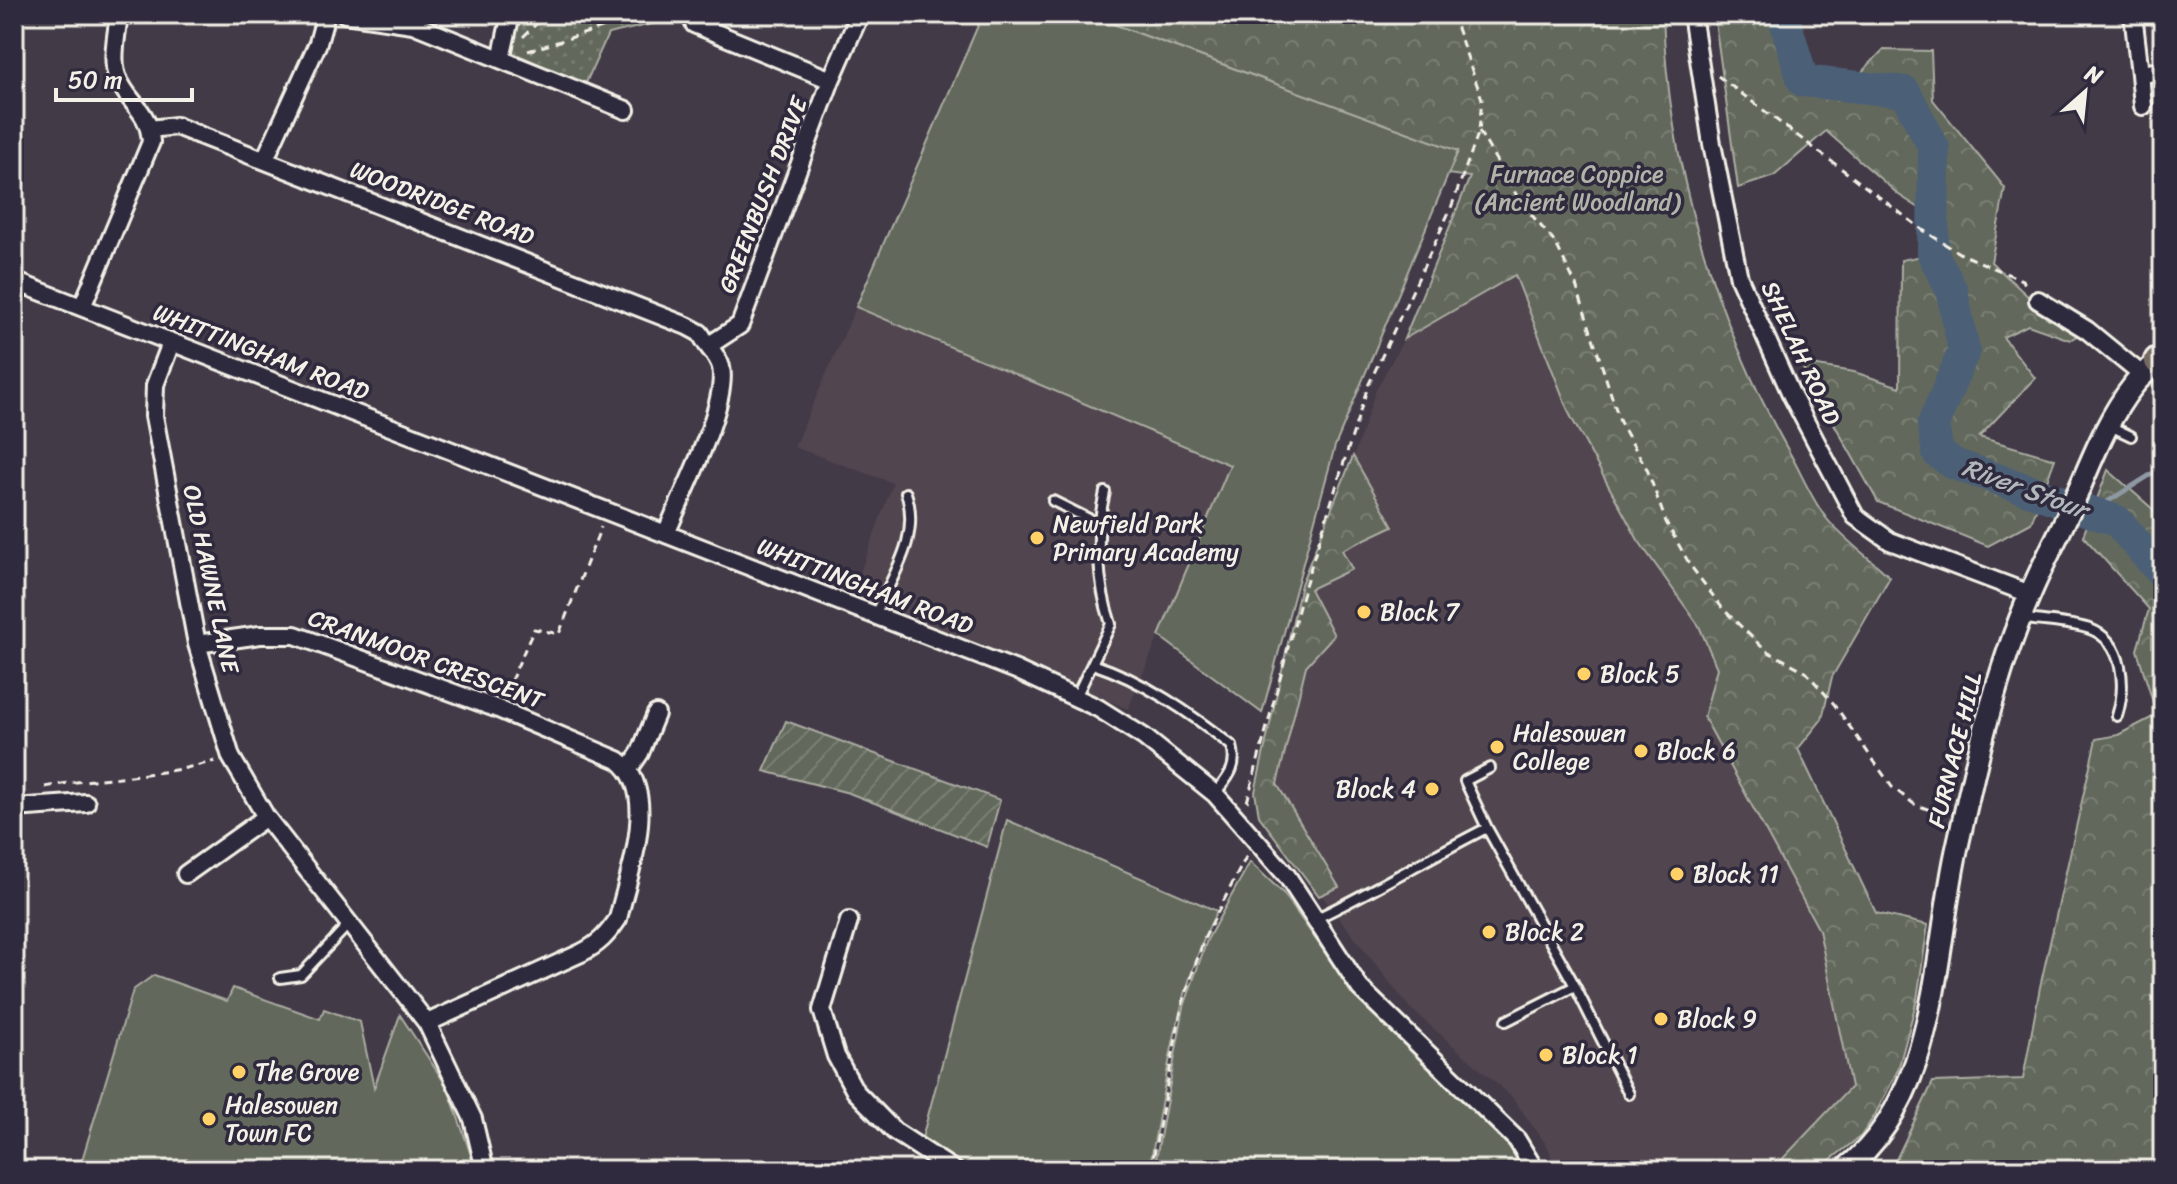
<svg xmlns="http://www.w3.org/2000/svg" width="2177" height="1184" font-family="Sriracha,sans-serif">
<defs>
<pattern id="grass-dots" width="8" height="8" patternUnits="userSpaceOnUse" patternTransform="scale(2)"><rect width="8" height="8" fill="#62695b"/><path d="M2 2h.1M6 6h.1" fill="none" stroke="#797f73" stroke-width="1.8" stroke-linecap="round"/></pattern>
<pattern id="forest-crowns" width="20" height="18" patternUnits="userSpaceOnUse" patternTransform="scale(2)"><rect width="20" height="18" fill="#62695b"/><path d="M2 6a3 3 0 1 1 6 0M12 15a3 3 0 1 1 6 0" fill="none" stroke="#797f73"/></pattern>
<pattern id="garden-furrows" width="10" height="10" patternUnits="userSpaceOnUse" patternTransform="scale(2)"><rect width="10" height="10" fill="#62695b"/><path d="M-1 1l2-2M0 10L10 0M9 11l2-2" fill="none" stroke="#797f73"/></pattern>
</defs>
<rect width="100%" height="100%" fill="#433a48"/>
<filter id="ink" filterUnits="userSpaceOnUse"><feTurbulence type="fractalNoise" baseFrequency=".0125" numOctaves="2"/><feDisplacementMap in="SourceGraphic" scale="16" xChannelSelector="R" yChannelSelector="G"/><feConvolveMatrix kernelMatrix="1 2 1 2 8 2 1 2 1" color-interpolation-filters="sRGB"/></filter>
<g filter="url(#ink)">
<path fill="#51454f" d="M1515 275 1570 415 1638 540 1699 626 1717 668 1704 718 1819 930 1851 1087 1772 1170H1556L1548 1147 1512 1097 1410 1008 1259 816 1309 589 1376 390 1404 339Z
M856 307 1231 465 1128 709 853 592 893 483 794 447Z"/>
<path fill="url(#grass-dots)" stroke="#abada2" stroke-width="2" d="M518 14H672L670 20 608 34 585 85 507 50Z"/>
<path fill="url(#forest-crowns)" stroke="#abada2" stroke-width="2" d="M1086 14H1663C1668 166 1714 317 1788 450 1801 472 1811 499 1827 519 1844 540 1870 558 1890 577L1832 677 1822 719 1798 749 1876 913 1928 925 1917 999 1898 1070 1875 1115 1861 1136 1817 1170H1772L1851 1087 1819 930 1704 717 1717 668 1699 626 1638 540 1570 415 1515 275 1404 339 1470 177 1447 174 1458 151Z
M1714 14H1783L1803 81H1853L1883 50 1931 51 1933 100 2005 188 1991 262 2033 301 2080 334 2070 340 2028 325 2003 337 2035 378 1979 437 2055 459 2031 523 1988 546 1878 502 1800 363 1854 372 1900 387 1901 260 1933 254V217L1899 195 1826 131 1774 176 1738 188Z
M1353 456 1393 526 1342 550 1352 569 1310 589 1334 635 1306 666 1277 784 1339 887 1319 896 1259 816 1255 792 1301 584Z
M2108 470 2163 518V1170H1891L1933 1082 2023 1079 2040 987 2096 739 2118 735 2157 715 2137 650 2149 609 2083 536Z"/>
<path fill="#62695b" stroke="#abada2" stroke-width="2" d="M983 14H1086L1458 151 1335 446 1262 713 1159 636 1230 465 856 307Z
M1007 820 1217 911C1176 991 1166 1083 1149 1170H969L921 1142Z
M1250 862 1283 893 1356 996 1509 1146 1525 1170H1154L1184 1007 1207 940Z
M154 975 227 1001 233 988 320 1019 324 1009 360 1022 374 1088 400 1015 448 1088 476 1170H79L133 990Z"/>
<path fill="url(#garden-furrows)" stroke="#abada2" stroke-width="2" d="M786 721 1000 800 987 847 849 793 764 771Z"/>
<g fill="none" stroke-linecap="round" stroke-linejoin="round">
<path stroke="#8f99a4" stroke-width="5" d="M2091 512 2163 467"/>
<path stroke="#4c5f77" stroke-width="32" d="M1783 14 1803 81 1905 92 1934 148 1933 254 1952 291 1964 351 1933 424 1938 453 1954 464 2117 521 2163 574"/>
<defs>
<path id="service" d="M2110 426 2131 436
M1053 501 1097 523
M875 615C893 574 921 537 906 493
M2021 618C2043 622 2069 622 2090 629 2125 642 2126 687 2117 716
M1093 664C1144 681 1189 712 1232 746 1238 768 1228 777 1215 794
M1076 697 1111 624C1097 583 1095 534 1105 492
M1487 828 1575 986
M1315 919C1374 891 1429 857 1487 828L1465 781 1490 768
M280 978 301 975 348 925
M1506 1021 1575 986 1629 1094"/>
<path id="minor" d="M345 14 413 24 626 110
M1692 14 1712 144 1739 278 1792 396 1855 516 1890 541 2030 594
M2133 14 2140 74 2163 71
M694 24 831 80
M501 59 511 14
M2140 74 2143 106
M150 129 176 126 687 326 700 333 708 346
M265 159 318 43 326 14
M14 281 1016 670 1098 708 1144 737 1215 794 1287 876 1360 988 1517 1140 1535 1170
M2038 300 2087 330 2142 375
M82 307 151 142C149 108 127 104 117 76 111 59 117 33 119 14
M171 343 155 385 154 416 197 644 231 757 266 817 427 1023 473 1119 485 1170
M666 534C681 496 729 404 721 367 719 359 713 352 708 346L740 325 831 80 860 14
M197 644 260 635H295L498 709 618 760C661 792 628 875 618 919 607 935 599 944 581 953L427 1023
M629 769 640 753 656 714
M14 808 86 803
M186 874 266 817
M849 921 822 1010 836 1056 855 1091 894 1131 954 1170"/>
<path id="tertiary" d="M1844 1170C1937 1099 1934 957 1956 853 1975 766 1995 674 2031 592 2043 564 2057 538 2070 510 2088 470 2105 421 2133 386 2141 375 2153 367 2163 357"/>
<path id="primary" d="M2158 361 2163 360"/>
</defs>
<use href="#service" stroke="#f4f1e8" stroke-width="14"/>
<use href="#minor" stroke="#f4f1e8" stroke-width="22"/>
<use href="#tertiary" stroke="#f4f1e8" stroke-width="26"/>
<use href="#primary" stroke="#f4f1e8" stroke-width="32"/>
<path stroke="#f4f1e8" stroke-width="3" stroke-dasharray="8 6" stroke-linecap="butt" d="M523 37 546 14
M528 51 647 14
M1718 76 1923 230 1959 253 2022 280 2027 286
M1479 131 1520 201 1556 244 1576 285 1620 422 1647 469 1666 522 1690 565 1723 609 1765 650 1805 671 1834 704 1892 787 1914 804 1946 816
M505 694 534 629 559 634 601 527
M45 787C102 776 160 777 215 761
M1247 802 1302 595 1368 386 1451 208 1479 131 1482 99 1452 14
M1151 1170 1182 1006 1204 939 1247 855"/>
<use href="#service" stroke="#2f2a3d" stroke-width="8"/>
<use href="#minor" stroke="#2f2a3d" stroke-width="16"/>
<use href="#tertiary" stroke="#2f2a3d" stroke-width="20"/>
<use href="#primary" stroke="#766964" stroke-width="26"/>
</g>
</g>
<g fill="#ffd166" stroke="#2f2a3d" stroke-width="3">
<circle cx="1037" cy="538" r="8"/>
<circle cx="1364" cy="612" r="8"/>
<circle cx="1584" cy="674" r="8"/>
<circle cx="1497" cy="747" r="8"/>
<circle cx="1641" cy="751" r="8"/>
<circle cx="1432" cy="789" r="8"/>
<circle cx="1677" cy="874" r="8"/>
<circle cx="1489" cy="932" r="8"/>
<circle cx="1661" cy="1019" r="8"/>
<circle cx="1546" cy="1055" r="8"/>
<circle cx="239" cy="1072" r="8"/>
<circle cx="209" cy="1119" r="8"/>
</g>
<g text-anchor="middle" stroke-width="7" stroke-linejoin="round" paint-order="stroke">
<g font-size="24" fill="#b2b4a9" stroke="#2f2a3d">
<text x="1577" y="182">Furnace Coppice<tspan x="1577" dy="28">(Ancient Woodland)</tspan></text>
</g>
<g font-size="24" fill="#f4f1e8" stroke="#2f2a3d">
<text transform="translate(763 195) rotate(-69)" y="8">GREENBUSH DRIVE</text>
<text transform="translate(442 203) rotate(21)" y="8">WOODRIDGE ROAD</text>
<text transform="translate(261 352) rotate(21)" y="8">WHITTINGHAM ROAD</text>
<text transform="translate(1801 353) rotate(65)" y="8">SHELAH ROAD</text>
<text transform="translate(211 579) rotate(78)" y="8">OLD HAWNE LANE</text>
<text transform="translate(865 586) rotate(21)" y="8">WHITTINGHAM ROAD</text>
<text transform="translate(426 659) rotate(20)" y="8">CRANMOOR CRESCENT</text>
<text transform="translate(1955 750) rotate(-76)" y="8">FURNACE HILL</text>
</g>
<g font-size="24" fill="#f4f1e8" stroke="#2f2a3d" text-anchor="start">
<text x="1053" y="532">Newfield Park<tspan x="1053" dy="28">Primary Academy</tspan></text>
<text x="1380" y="620">Block 7</text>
<text x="1600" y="682">Block 5</text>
<text x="1513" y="741">Halesowen<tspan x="1513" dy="28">College</tspan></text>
<text x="1657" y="759">Block 6</text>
<text x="1416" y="797" text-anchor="end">Block 4</text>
<text x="1693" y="882">Block 11</text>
<text x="1505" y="940">Block 2</text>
<text x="1677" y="1027">Block 9</text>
<text x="1562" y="1063">Block 1</text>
<text x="255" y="1080">The Grove</text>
<text x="225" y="1113">Halesowen<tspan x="225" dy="28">Town FC</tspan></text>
</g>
<g font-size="26" font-style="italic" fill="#b1b7bb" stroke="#2f2a3d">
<text transform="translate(2025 488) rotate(20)" y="9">River Stour</text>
</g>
</g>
<rect width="2177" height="1184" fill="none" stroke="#2f2a3d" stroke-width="48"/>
<rect x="24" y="24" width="2129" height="1136" fill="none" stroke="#f4f1e8" stroke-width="3" filter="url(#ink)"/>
<g transform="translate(2085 92) rotate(27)" stroke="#2f2a3d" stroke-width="6" paint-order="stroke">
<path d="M0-6L14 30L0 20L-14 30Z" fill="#f4f1e8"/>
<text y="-12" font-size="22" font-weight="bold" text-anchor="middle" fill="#f4f1e8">N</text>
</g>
<path d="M56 88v12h136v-12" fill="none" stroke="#f4f1e8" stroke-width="4"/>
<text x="68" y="88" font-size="24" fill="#f4f1e8" stroke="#2f2a3d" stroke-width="6" paint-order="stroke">50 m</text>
</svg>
